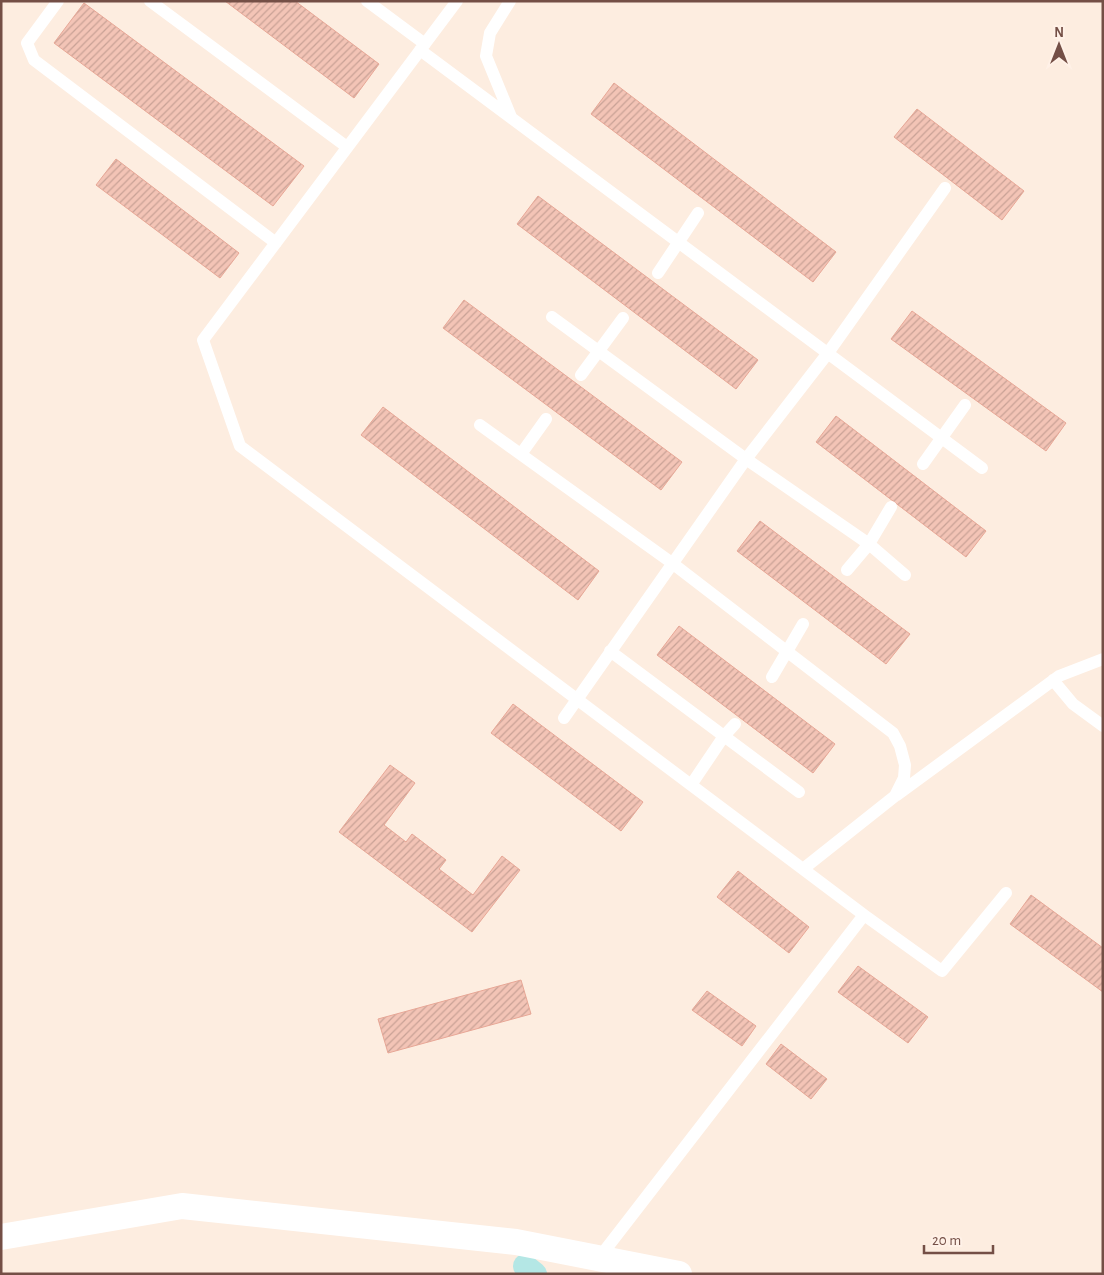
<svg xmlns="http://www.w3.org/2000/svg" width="1104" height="1275" font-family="'Alegreya Sans',sans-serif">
<defs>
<pattern id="building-hatch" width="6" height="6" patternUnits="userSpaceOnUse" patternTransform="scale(1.25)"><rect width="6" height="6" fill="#f3c4b6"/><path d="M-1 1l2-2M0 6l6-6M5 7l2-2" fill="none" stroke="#c9a296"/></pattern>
</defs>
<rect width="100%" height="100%" fill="#fdede0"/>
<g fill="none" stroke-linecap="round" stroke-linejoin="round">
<path stroke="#b4e7e5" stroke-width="24" d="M525 1266 535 1274"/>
</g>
<path fill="url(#building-hatch)" stroke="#e7a796" d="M225 1H295L379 64 354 98Z
M84 3 304 166 273 206 54 43Z
M614 83 836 252 813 282 591 114Z
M917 109 1024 191 1002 220 894 137Z
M116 159 239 253 220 278 96 185Z
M538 196 758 360 736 389 517 224Z
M464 300 682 462 661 490 443 328Z
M912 311 1066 423 1046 451 891 339Z
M383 407 599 571 578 600 361 435Z
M836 416 986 531 966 557 816 442Z
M760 521 910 634 886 664 737 551Z
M679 626 835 744 813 773 657 655Z
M513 704 643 802 621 831 491 733Z
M390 765 415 783 384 825 406 842 412 834 446 860 439 869 473 895 502 856 520 870 472 932 339 832Z
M738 871 809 927 789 953 717 897Z
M1031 895 1103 948V992L1010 924Z
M858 966 928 1017 908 1043 838 992Z
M521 980 531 1014 388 1053 378 1019Z
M707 991 756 1026 742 1046 692 1010Z
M781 1044 827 1079 811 1099 766 1064Z"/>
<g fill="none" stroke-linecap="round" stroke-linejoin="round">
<path stroke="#fff" stroke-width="12" d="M58 1 27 43 34 60 276 243
M150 1 347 147
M367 1 425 44
M457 1 203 340 240 446 864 915
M510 1 490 33 486 56 511 117
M420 50 982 468
M658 273 698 213
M552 317 746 459 869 544 905 575
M581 375 623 318
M480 425 672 563 893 733 900 746 905 765 904 778 895 796 803 869
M521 454 546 419
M923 464 965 405
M847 570 869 544 891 507
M610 651 799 792
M772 677 803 624
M1053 680 1073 704 1103 726
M564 718 746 459 828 353 945 188
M691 785 724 736 735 724
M897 795 1059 676 1103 659
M599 1258 864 915 942 971 1006 893"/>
<path stroke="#fff" stroke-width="26" d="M1 1237 182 1206 516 1242 679 1274"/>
</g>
<rect width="1104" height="1275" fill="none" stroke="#744f46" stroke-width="5"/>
<g transform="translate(1059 45)" stroke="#fff1e7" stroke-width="4" paint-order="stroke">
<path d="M0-4L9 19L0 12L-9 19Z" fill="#744f46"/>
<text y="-8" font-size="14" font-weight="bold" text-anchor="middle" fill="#744f46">N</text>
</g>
<path d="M924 1245v8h69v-8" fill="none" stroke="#744f46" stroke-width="2.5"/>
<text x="932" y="1245" font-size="15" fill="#744f46" stroke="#fff1e7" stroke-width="4" paint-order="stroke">20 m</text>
</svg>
